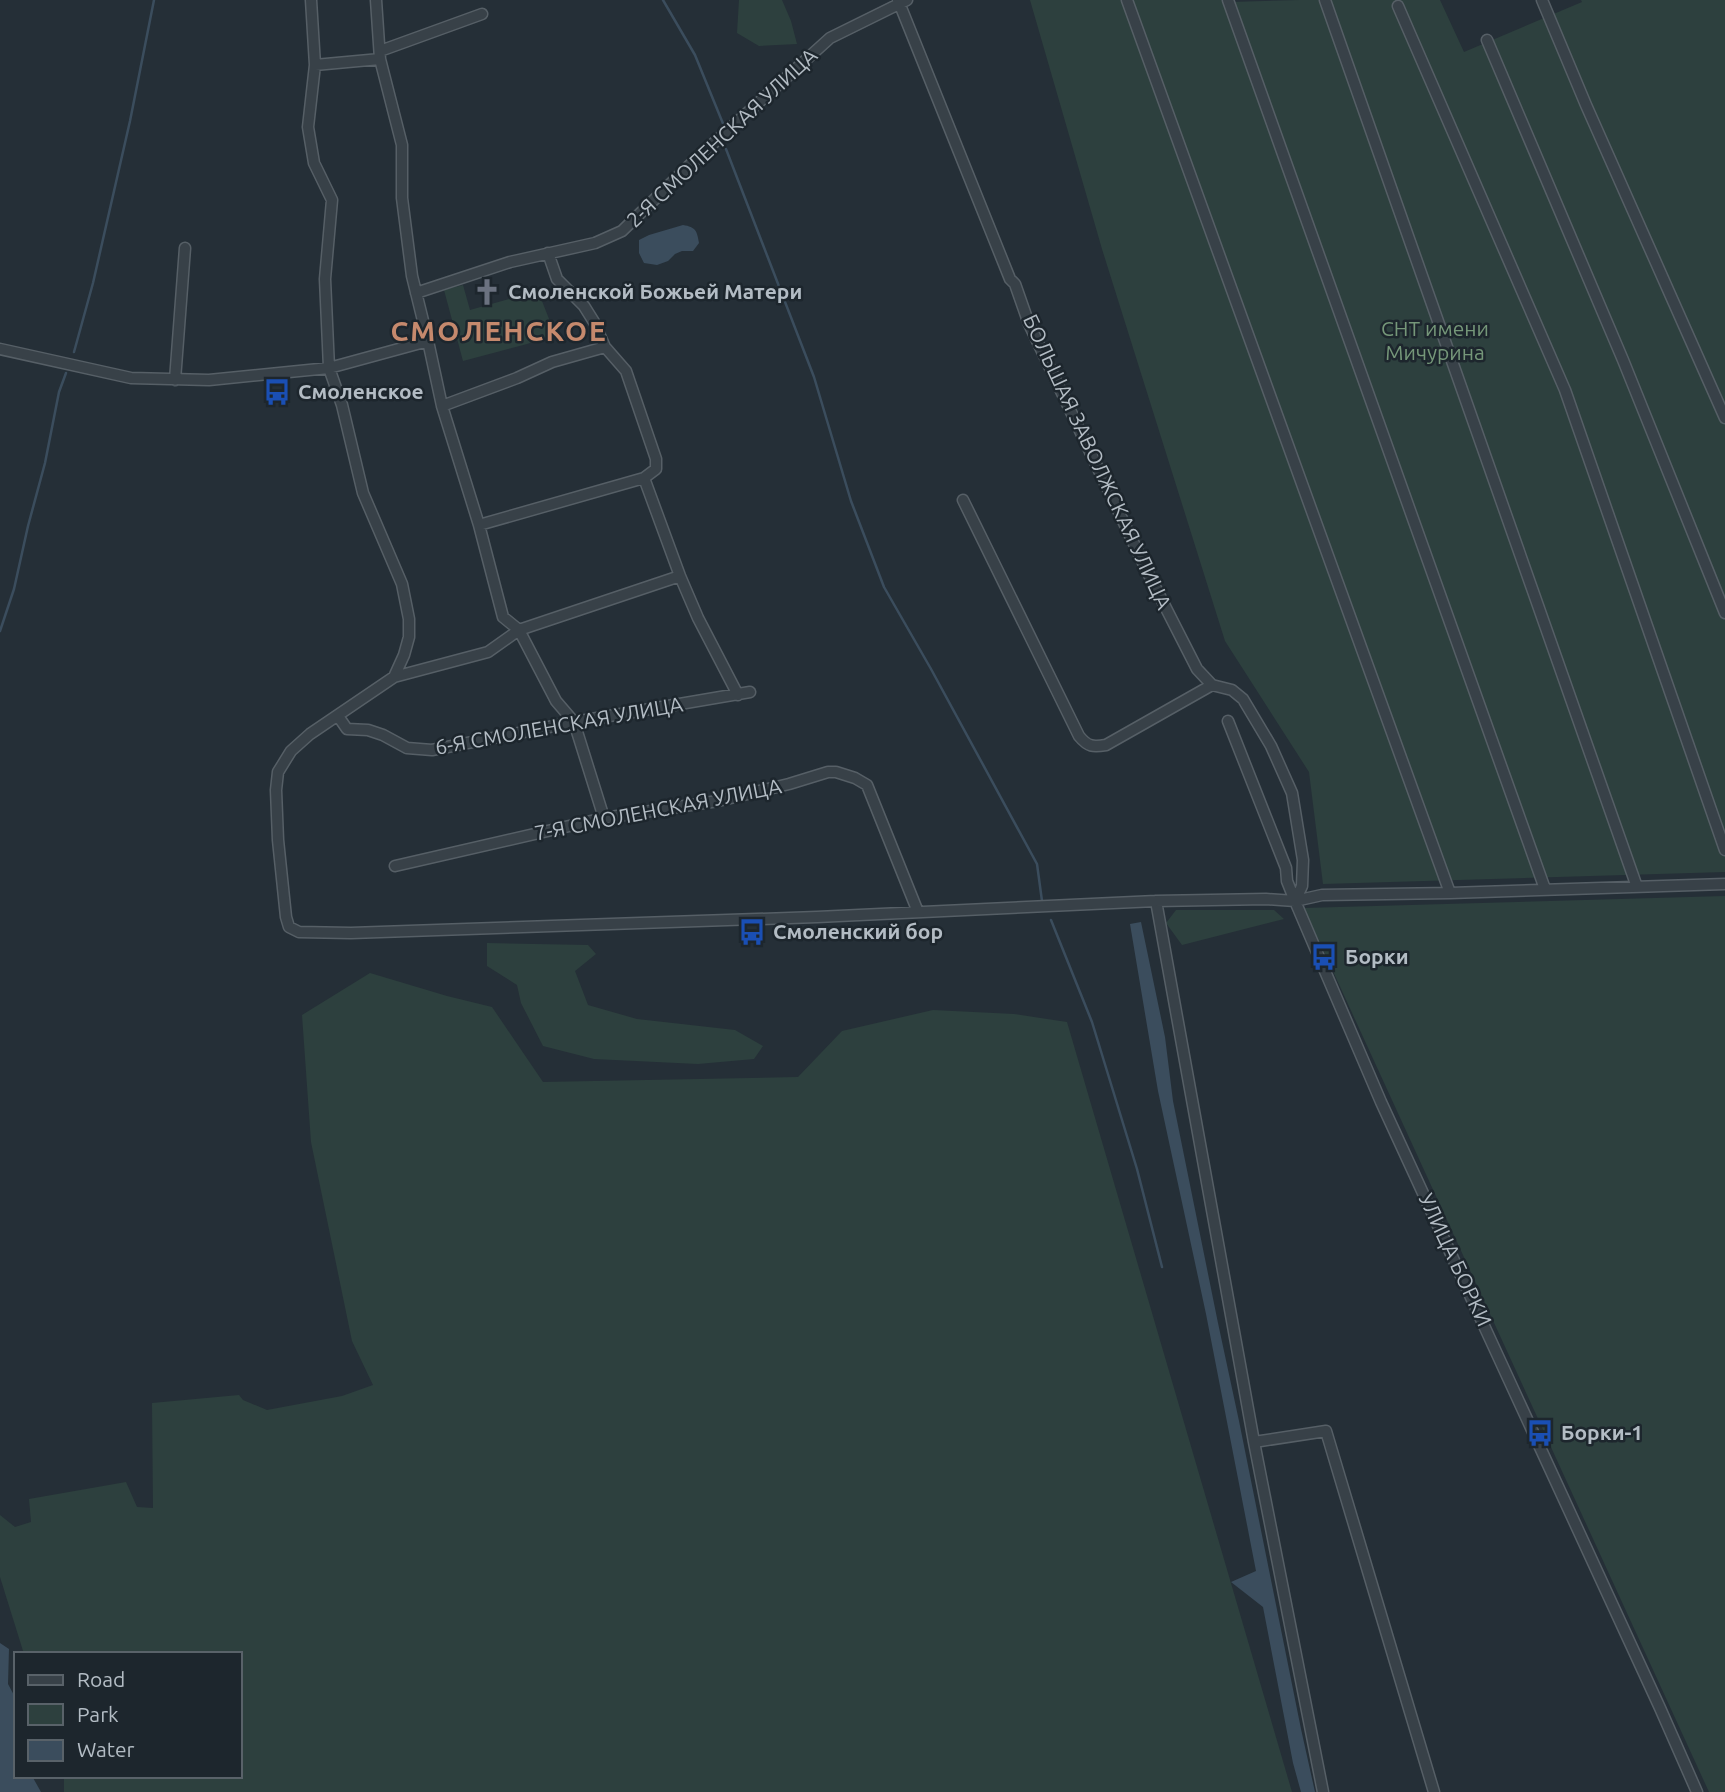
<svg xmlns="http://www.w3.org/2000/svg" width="1725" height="1792" font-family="Ubuntu,sans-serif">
<rect width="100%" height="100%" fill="#252f37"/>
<path fill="#2d403e" d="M739 0H782L791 21 797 44 759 46 737 33Z
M1030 0H1227L1231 2 1300 0H1440L1464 52 1582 2 1581 0H1725V872L1323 884 1309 772 1225 641 1102 249Z
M463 285 470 310 538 291 555 334 527 344 463 361 444 290Z
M1725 896V1792H1709L1304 908Z
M1176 910H1274L1284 919 1182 945 1166 923Z
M487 943 588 945 596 954 575 971 588 1005 637 1019 735 1030 763 1046 754 1059 698 1064 594 1059 543 1046 521 1003 517 985 487 966Z
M370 973 447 996 492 1007 543 1082 798 1077 842 1031 933 1010 1014 1014 1067 1022 1292 1792H64V1776H240V1654H24L0 1577V1515L15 1527 31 1522 29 1499 126 1482 137 1507 153 1508 152 1403 239 1395 243 1400 267 1410 342 1396 373 1385 352 1341 311 1142 302 1015Z"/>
<path fill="#3b4d5d" d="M683 225C696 227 697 231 699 243L693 251H682L675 254 668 261 657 265 644 263 639 253V240L649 235Z
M1141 922 1165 1037 1173 1101 1218 1323 1239 1421 1301 1729 1315 1792H1301L1293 1763 1263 1607 1231 1582 1256 1571 1206 1314 1158 1091 1130 924Z
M0 1643 9 1649 8 1684 16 1699V1776H32L41 1792H0Z"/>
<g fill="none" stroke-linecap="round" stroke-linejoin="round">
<path stroke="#3b4d5d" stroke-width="2.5" d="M663 0 695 55 724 126
M726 149 814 377 851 501 884 587 931 669 1037 864 1042 901
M74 352 93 283 130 121 154 0
M0 631 14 589 28 526 45 463 59 392 66 373
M1051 920 1092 1022 1137 1169 1162 1267"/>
<defs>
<path id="minor" d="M311 0 315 65 308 127 314 163 332 200 325 279 329 368 342 405 363 493 402 584 409 619V637L404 655 394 677 310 734 291 751 278 772 276 790 278 840 286 917 289 927 299 932 351 933 817 917 1156 901 1266 899 1295 901 1322 895 1450 893 1725 884
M376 0 380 59 402 145V198L412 276 428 341 442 406 479 525 503 617 519 630 556 701 574 722 604 818
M898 0 1010 279 1015 284 1029 324 1146 569 1197 669 1212 685 1232 690 1243 699 1271 746 1292 793 1303 860 1302 886 1295 901
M1127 0 1450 893
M1228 0 1545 889
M1325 0 1637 887
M1542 0 1586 105 1725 418
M1398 6 1565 390 1725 850
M1487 40 1623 360 1725 613
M380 51 482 14
M315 65 380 59
M548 253 557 279 584 306 594 322 605 347 626 371 656 459V469L644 478 680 576 698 618 738 695
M416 293 510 262 595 243 622 231 695 160 830 38 907 0
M0 349 131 378 209 380 329 368 428 341
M175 380 185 248
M442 406 517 378 552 362 605 347
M963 500 1079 736C1088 747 1093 747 1106 745L1212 685
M479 525 644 478
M394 677 488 652 519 630 680 576
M338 716 347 729 368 730 383 735 407 748 432 750 574 722 750 692
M1228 721 1286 868 1287 881 1295 901 1381 1102 1660 1708 1697 1792
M395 866 604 818 718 801 789 784 828 772H836L855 778 867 785 918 912
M1156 901 1254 1442 1323 1792
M1254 1442 1326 1431 1434 1792"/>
</defs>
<use href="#minor" stroke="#565f66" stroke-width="13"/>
<use href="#minor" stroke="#384148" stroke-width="10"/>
</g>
<defs>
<symbol id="church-bare" viewBox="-9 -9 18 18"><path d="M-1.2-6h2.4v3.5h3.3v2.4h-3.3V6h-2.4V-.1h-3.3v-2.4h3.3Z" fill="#6b7280" stroke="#1d262d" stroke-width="2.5" paint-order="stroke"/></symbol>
<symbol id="bus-bare" viewBox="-9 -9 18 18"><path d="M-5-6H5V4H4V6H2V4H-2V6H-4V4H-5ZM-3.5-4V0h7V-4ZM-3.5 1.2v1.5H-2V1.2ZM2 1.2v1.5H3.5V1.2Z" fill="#1a4fb4" stroke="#1d262d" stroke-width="2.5" paint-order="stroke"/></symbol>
</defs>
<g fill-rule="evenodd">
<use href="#church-bare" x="468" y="273" width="38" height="38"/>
<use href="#bus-bare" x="258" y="373" width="38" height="38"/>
<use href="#bus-bare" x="733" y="913" width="38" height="38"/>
<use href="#bus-bare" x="1305" y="938" width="38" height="38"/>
<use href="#bus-bare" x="1521" y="1414" width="38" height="38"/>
</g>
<g text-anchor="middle" stroke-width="5" stroke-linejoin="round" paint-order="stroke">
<g font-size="21" fill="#b3bcc4" stroke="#1d262d">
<text transform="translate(722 138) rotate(-43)" y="7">2-Я СМОЛЕНСКАЯ УЛИЦА</text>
<text transform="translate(1097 462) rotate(65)" y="7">БОЛЬШАЯ ЗАВОЛЖСКАЯ УЛИЦА</text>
<text transform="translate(559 726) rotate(-10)" y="7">6-Я СМОЛЕНСКАЯ УЛИЦА</text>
<text transform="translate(658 810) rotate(-11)" y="7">7-Я СМОЛЕНСКАЯ УЛИЦА</text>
<text transform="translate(1455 1260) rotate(65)" y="7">УЛИЦА БОРКИ</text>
</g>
<g font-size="21" font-weight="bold" fill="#b3bcc4" stroke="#1d262d" text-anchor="start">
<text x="508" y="299">Смоленской Божьей Матери</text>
<text x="298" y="399">Смоленское</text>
<text x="773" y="939">Смоленский бор</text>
<text x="1345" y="964">Борки</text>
<text x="1561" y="1440">Борки-1</text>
</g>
<g font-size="21" fill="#759779" stroke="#1d262d">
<text x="1435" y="336">СНТ имени<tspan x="1435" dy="24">Мичурина</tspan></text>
</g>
<g font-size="28" font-weight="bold" letter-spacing="2" fill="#c5896d" stroke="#1d262d">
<text x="499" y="341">СМОЛЕНСКОЕ</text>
</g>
</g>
<rect x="14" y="1652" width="228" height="126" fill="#1d262d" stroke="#596269" stroke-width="2"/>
<rect x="28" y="1675" width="35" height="10" fill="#384148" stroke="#596269" stroke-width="2"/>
<text x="77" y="1687" font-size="21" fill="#b3bcc4">Road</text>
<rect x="28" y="1704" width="35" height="21" fill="#2d403e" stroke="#596269" stroke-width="2"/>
<text x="77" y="1722" font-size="21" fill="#b3bcc4">Park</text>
<rect x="28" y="1740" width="35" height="21" fill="#3b4d5d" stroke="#596269" stroke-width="2"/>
<text x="77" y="1757" font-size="21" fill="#b3bcc4">Water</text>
</svg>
